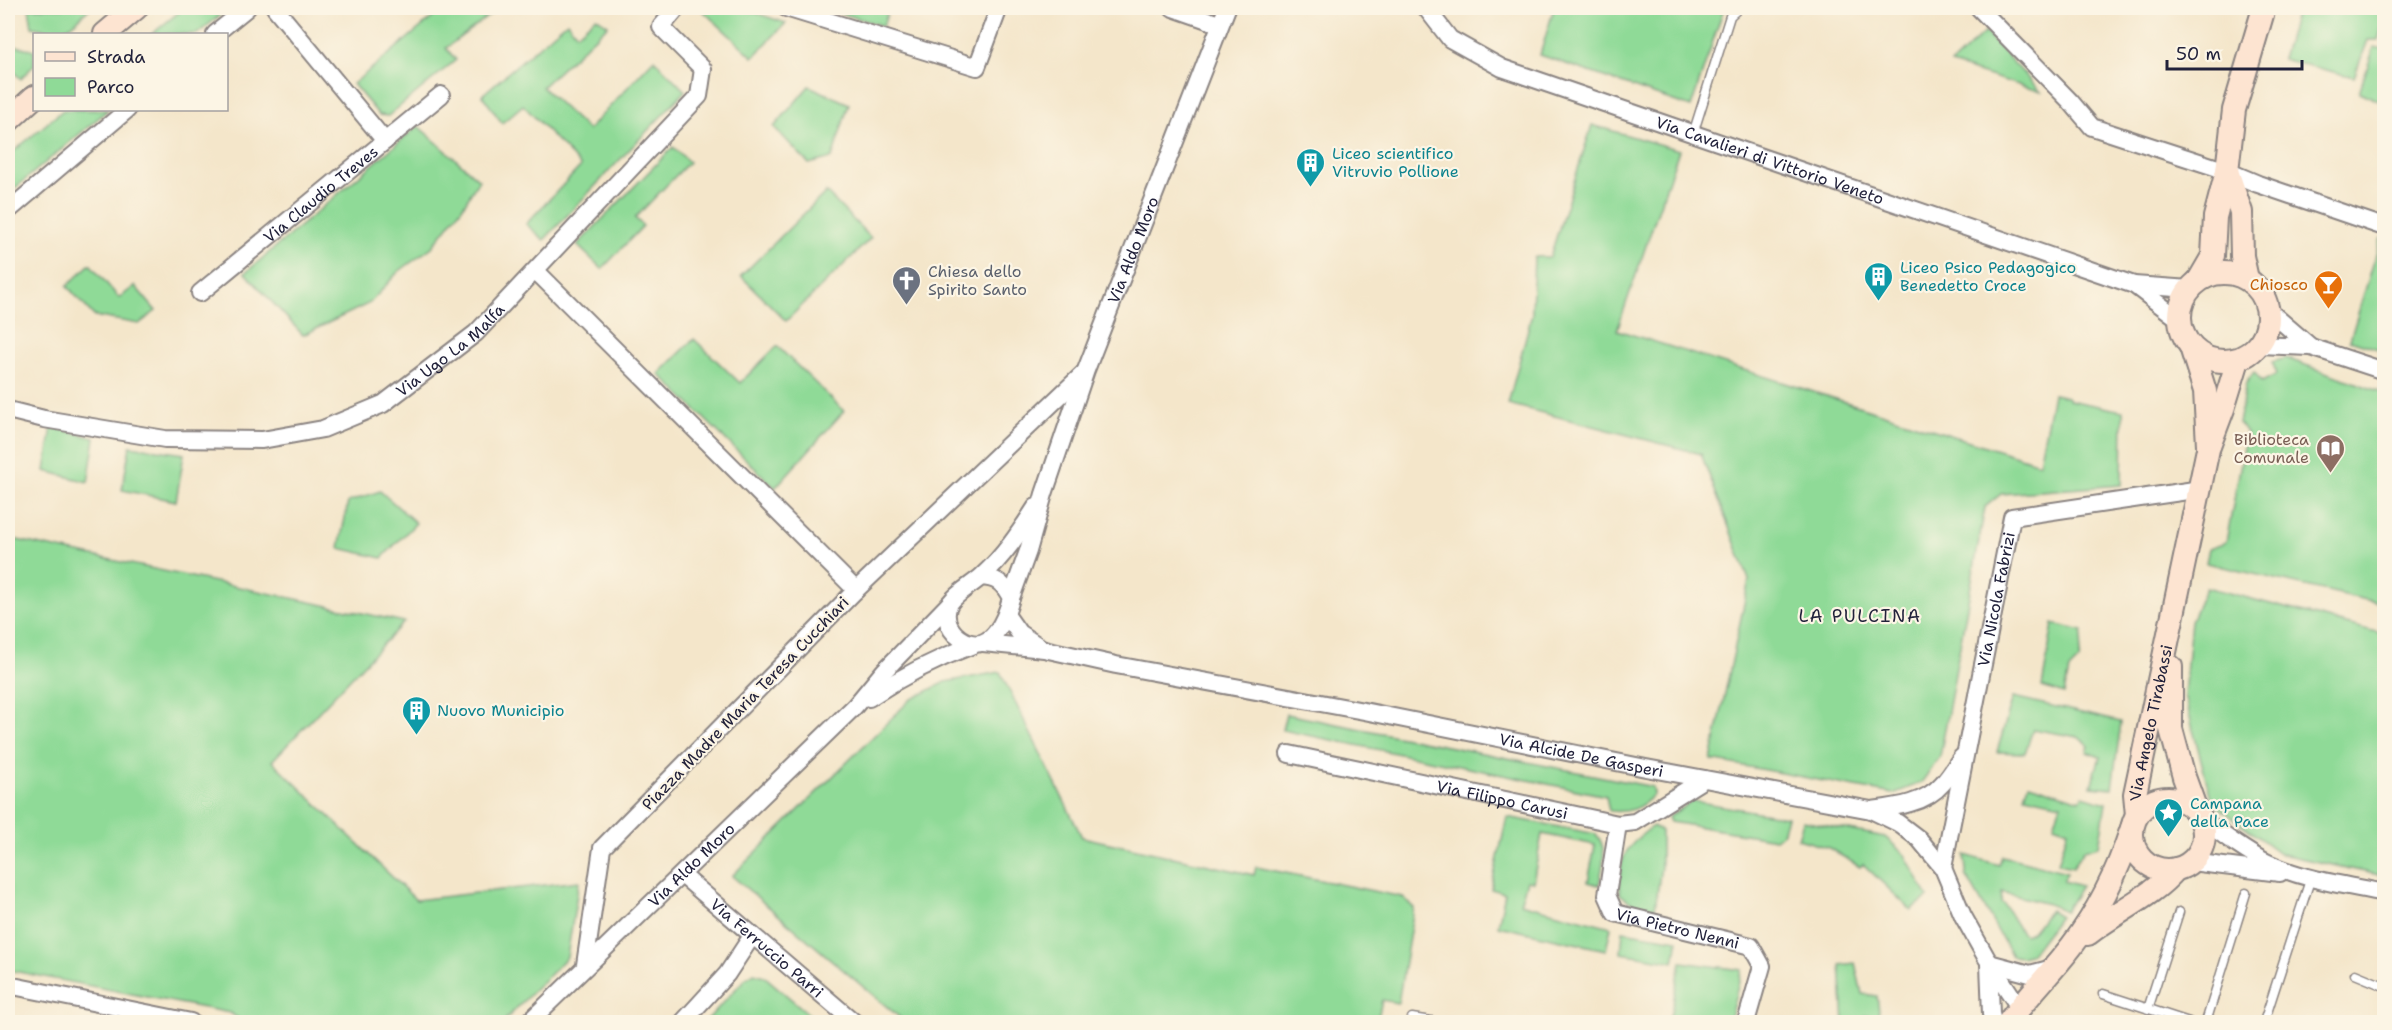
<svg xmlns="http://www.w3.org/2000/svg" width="2392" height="1030" font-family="'Shantell Sans',sans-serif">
<rect width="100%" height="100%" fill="#fcf5e5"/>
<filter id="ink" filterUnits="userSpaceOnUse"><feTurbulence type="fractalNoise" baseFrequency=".0167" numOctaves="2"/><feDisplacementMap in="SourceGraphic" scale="12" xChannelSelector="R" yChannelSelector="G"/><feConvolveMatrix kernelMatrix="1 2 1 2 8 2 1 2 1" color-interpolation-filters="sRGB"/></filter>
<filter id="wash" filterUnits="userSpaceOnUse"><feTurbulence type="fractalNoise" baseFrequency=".008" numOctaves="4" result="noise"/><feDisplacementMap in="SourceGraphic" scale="24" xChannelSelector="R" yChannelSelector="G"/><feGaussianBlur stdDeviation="1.35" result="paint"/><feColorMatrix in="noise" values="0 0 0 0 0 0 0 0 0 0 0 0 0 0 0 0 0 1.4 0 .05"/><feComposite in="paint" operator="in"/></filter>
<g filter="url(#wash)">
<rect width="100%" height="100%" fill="#f4e6ca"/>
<path fill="#8fda97" stroke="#587e69" stroke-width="1.5" d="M29 8H90L72 25 59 32 32 27Z
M184 8H229L197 34H152Z
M444 8H499L446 48 456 60 388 116 379 115 353 84Z
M700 8H741L786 23 753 57Z
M824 8H889L883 26Z
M1554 8H1724L1691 107 1540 55Z
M2297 8H2384V21L2378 40H2368L2354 77 2282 59Z
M596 17 608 25 542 87 588 130 654 59 685 91 544 240 526 224 581 166 523 105 502 123 482 95 567 22 577 34Z
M1985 32 2041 92 1951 64Z
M8 44 34 50V65L21 79 8 66Z
M2374 47 2384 49V103L2359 92Z
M809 86 849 104 832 158 809 164 774 127Z
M63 110H108L8 194V156Z
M1592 125 1679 150 1617 330 2039 463 2053 394 2067 397 2069 400 2123 411 2122 485 2001 494 1985 507 1940 757 1921 783 1893 794 1711 760 1749 580 1701 454 1508 404 1532 314 1534 257H1550Z
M418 126 479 180 462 208 432 247 398 272 370 303 303 335 245 273Z
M673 147 689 162 635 218 643 226 602 269 577 245Z
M826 192 871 238 786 321 741 276Z
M2381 238 2384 240V351L2350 340Z
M90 264 119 298 135 286 156 311 139 324 94 316 67 286Z
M694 339 740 383 777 346 844 411 775 488 659 374Z
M2286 358 2384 393V604L2206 563 2209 548 2226 542 2247 432 2238 423 2246 383 2254 372 2262 382 2277 374 2272 362Z
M52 427 95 438 88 482 45 471Z
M130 446 184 454 176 501 122 490Z
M380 491 416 523 382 558 339 548 348 502Z
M8 538 404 622 272 761 416 900 579 881 567 957 503 1022H243L230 1013 8 970Z
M2206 587 2384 634V876L2281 854 2212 802 2184 695 2191 621Z
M2053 624 2083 631 2079 660 2069 670 2064 694 2042 687Z
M1000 672 1082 837 1254 875 1256 867 1402 897 1414 908 1398 1003 1382 1000 1377 1022H905L732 876 910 700 945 682Z
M2013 697 2121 722 2112 788 2091 786 2100 757 2087 752 2089 746 2078 737 2033 729 2025 753 1997 752Z
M1286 714 1653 787 1654 794C1641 809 1628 813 1609 811L1606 796 1282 730Z
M2029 784 2080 800 2083 796 2106 803 2099 846 2084 850 2073 867 2058 864 2068 830 2054 825 2061 804 2025 796Z
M1693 801 1787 817 1782 834 1775 839 1670 822 1668 817Z
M1507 817 1596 834C1609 849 1602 867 1599 885L1588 882 1595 845 1542 834 1533 882 1527 881 1520 903 1611 927 1606 950 1498 926 1505 893 1491 889Z
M1803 821 1885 837 1905 855 1928 897 1911 910 1863 864 1860 867 1829 848 1798 839Z
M1653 826 1661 831V867L1655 908 1633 904 1620 894C1618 857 1625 847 1653 826Z
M1965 855 1999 865 2002 856 2067 872 2063 881 2081 886 2065 911 2048 904 2002 892 2001 903 2004 904 2021 932 2025 935 2032 932 2050 910 2060 916 2031 954 2022 957 2012 956 1966 875Z
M1623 931 1678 940 1674 962 1621 953Z
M1681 962 1742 970 1729 1022H1669Z
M1855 963 1862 994 1877 996 1880 1018 1865 1016V1022H1844L1840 965Z
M754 973 764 976 818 1022H705L745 979Z"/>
</g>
<g filter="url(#ink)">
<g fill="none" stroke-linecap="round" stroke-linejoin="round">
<defs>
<path id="lane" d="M1693 134 1730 16 1739 8
M2355 974 2384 986
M2103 994 2189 1022
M2148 1009 2179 912
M1411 1022 1412 1018 1437 1022
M2206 1022 2246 893
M2264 1022 2311 877"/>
<g id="street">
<path d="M275 8 385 141"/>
<path d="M786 8 977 67 999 8"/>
<path d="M1173 8 1219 24"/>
<path id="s1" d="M1426 8 1450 39 1502 68 2134 285 2190 289"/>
<path d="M1979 8 2070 101 2092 127 2227 171 2258 184 2384 227"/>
<path d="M215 34 247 8"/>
<path d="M8 211 127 110"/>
<path d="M536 271 856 590 602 848 585 965"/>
<path d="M2134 285 2180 320"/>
<path id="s2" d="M200 293 441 95"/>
<path d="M2268 310 2311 347"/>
<path d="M2259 345 2311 347 2384 371"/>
<path id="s3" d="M8 410 44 419 165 439 262 440 323 429 383 404 476 333 699 96 703 69 661 27 677 8"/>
<path d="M981 577C997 578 1003 583 1011 598 1006 618 992 654 965 641 959 638 952 632 949 625 946 618 946 610 950 603 958 592 972 585 982 576 1004 556 1020 532 1036 507"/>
<path d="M856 590 1084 373"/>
<path id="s4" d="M1011 598 1028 551 1044 494 1086 370 1227 8"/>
<path d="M1007 616 1019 633 1040 647"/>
<path id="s5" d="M983 643 1044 649 1116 665 1364 711 1646 768 1871 810 1898 823 1919 839 1943 868 1963 916 1986 957 2019 1007"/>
<path d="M869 698C902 676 936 659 973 645"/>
<path id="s6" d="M1289 754 1618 824 1635 822 1704 779"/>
<path d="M1871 810C1895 807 1925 804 1942 784 1950 776 1955 766 1962 757"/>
<path d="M2199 817C2221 833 2243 851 2268 863 2304 880 2346 885 2384 893"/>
<path id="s7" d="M1618 824 1607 895 1615 913 1751 946 1762 966 1746 1022"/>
<path d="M2191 862 2280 873"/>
<path id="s8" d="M1943 868 2012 517 2201 489"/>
<path id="s9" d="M682 875 854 1022"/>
<path d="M1989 963 2030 974 2053 968"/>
<path d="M1989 964 1991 1014 1993 1022"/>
<path d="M8 985 191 1022"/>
<path id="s10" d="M529 1022 855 706 884 671 949 604"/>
<path d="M683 1022 727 974 752 936"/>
</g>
<g id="secondary">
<path d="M105 34 136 8"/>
<path d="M8 121 34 97"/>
<path d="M2227 171 2241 212 2242 256 2247 279"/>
<circle cx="2224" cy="317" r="44"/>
<path d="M2199 280 2213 256 2215 217 2227 171 2234 110 2264 8"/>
<path d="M2191 347 2205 391 2208 445"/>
<path d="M2171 667V729L2184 777 2197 813"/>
<circle cx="2168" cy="834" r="36"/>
<path id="s11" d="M2137 815 2135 794 2208 449 2223 409 2238 360"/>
<path d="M2088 934C2117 911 2152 897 2176 869"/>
<path d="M2009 1022C2027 996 2051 973 2071 947 2099 911 2118 871 2132 828"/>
</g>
</defs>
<use href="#lane" stroke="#8b8482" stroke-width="11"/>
<use href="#street" stroke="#8b8482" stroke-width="20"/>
<use href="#secondary" stroke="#8b8482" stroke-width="26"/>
<use href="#lane" stroke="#fff" stroke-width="8"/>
<use href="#street" stroke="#fff" stroke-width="16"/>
<use href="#secondary" stroke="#fde4d1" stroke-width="22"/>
</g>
</g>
<defs>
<symbol id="building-pin" viewBox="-11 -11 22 30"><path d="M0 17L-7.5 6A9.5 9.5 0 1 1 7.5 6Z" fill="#0f9aa8" stroke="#fcf5e5"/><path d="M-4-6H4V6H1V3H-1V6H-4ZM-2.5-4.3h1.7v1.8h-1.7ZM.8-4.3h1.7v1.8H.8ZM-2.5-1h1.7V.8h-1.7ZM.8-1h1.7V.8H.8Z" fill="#fff"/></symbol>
<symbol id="church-pin" viewBox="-11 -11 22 30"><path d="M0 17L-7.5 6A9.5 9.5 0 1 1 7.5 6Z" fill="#6b7280" stroke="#fcf5e5"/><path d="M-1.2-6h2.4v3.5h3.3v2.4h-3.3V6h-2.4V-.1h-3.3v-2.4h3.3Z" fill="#fff"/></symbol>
<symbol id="bar-pin" viewBox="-11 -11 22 30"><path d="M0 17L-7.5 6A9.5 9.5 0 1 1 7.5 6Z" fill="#e8710a" stroke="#fcf5e5"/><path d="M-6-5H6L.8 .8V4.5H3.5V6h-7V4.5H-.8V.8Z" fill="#fff"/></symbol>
<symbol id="library-pin" viewBox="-11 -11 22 30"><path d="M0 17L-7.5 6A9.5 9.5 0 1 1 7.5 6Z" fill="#8d6e63" stroke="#fcf5e5"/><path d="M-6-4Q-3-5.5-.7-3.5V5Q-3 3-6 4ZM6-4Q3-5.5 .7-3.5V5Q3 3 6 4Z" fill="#fff"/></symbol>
<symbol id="sight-pin" viewBox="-11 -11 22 30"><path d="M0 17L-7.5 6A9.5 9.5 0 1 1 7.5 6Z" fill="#0f9aa8" stroke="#fcf5e5"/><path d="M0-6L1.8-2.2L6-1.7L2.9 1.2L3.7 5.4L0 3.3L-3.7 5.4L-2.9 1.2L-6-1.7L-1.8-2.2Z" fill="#fff"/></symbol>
</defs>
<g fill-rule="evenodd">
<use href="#building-pin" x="1294" y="146" width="33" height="45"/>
<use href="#building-pin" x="1862" y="260" width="33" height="45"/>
<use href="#church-pin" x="890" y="264" width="33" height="45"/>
<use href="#bar-pin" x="2312" y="268" width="33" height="45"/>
<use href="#library-pin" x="2314" y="432" width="33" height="45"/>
<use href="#building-pin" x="400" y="694" width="33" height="45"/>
<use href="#sight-pin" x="2152" y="796" width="33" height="45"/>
</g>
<g text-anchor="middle" stroke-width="4.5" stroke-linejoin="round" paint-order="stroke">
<g font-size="16" fill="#0d838f" stroke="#fcf5e5" text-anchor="start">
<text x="1332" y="159">Liceo scientifico<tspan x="1332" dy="18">Vitruvio Pollione</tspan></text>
<text x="1900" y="273">Liceo Psico Pedagogico<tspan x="1900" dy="18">Benedetto Croce</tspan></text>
<text x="437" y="716">Nuovo Municipio</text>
<text x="2190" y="809">Campana<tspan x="2190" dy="18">della Pace</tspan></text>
</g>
<g font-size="16" fill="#22223b" stroke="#fcf5e5">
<text dy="6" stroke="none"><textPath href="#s1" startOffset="382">Via Cavalieri di Vittorio Veneto</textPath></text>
<text dy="6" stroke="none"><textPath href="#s2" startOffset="156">Via Claudio Treves</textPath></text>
<text dy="6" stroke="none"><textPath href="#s4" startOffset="369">Via Aldo Moro</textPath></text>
<text dy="6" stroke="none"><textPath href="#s3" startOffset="470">Via Ugo La Malfa</textPath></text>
<text dy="6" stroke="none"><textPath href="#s8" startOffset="274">Via Nicola Fabrizi</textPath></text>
<text transform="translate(745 703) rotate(-46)" y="6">Piazza Madre Maria Teresa Cucchiari</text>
<text dy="6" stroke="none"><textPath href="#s11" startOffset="94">Via Angelo Tirabassi</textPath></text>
<text dy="6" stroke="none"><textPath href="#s5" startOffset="609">Via Alcide De Gasperi</textPath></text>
<text dy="6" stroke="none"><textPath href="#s6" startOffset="218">Via Filippo Carusi</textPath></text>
<text dy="6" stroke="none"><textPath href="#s10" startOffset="226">Via Aldo Moro</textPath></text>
<text dy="6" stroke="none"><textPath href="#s7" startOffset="156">Via Pietro Nenni</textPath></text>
<text dy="6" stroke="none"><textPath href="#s9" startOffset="112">Via Ferruccio Parri</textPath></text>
</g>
<g font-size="16" fill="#5b616d" stroke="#fcf5e5" text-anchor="start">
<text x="928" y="277">Chiesa dello<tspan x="928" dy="18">Spirito Santo</tspan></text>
</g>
<g font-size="16" fill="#c56008" stroke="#fcf5e5" text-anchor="end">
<text x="2308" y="290">Chiosco</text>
</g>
<g font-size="16" fill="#785e54" stroke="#fcf5e5" text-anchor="end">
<text x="2309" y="445">Biblioteca<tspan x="2309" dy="18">Comunale</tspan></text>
</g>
<g font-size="18" letter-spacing="1.5" fill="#22223b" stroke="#fcf5e5">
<text x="1860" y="622">LA PULCINA</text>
</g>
</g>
<rect width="2392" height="1030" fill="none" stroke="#fcf5e5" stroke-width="30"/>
<rect x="33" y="33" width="195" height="78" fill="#fcf5e5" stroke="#a5a1a1" stroke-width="1.5"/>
<rect x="45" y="52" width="30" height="9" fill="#fde4d1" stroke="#a5a1a1" stroke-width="1.5"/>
<text x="87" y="63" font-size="18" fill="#22223b">Strada</text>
<rect x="45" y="78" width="30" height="18" fill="#8fda97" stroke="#a5a1a1" stroke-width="1.5"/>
<text x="87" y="93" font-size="18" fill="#22223b">Parco</text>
<path d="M2167 60v9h135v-9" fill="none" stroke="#22223b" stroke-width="3"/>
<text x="2176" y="60" font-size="18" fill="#22223b" stroke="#fcf5e5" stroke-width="4.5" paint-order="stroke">50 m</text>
</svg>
